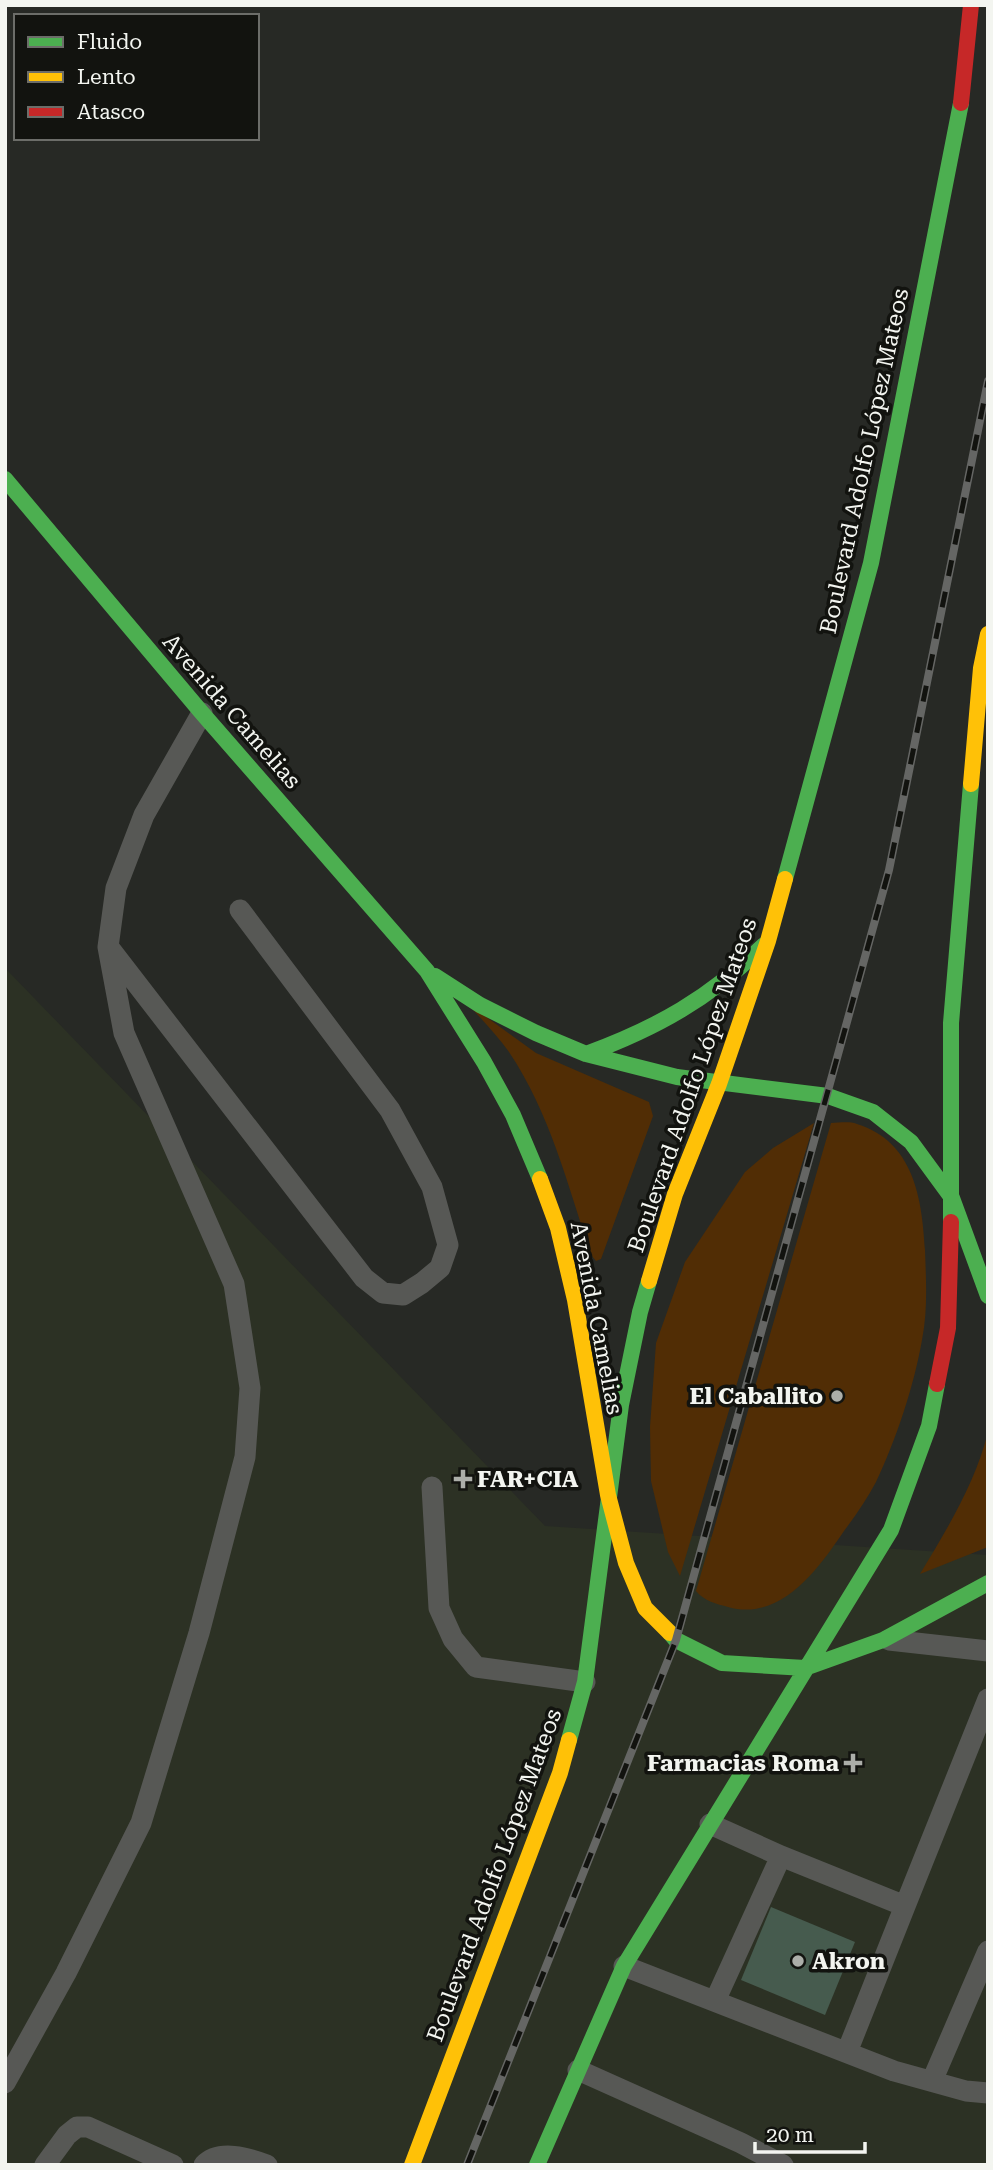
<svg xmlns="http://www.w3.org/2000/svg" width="993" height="2170" font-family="'Roboto Serif',serif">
<rect width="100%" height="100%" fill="#272925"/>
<path fill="#2c3124" d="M5 968 545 1526 988 1555V2165H5Z"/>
<path fill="#512d05" d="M467 1003 536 1053 649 1102 653 1116 601 1259 596 1261 591 1255C568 1186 550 1113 509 1052 497 1035 481 1019 467 1003Z
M814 1123 680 1576 668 1552 651 1481 650 1427 656 1343 685 1262 745 1172 773 1148Z
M831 1123C839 1123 849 1121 857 1124 914 1142 922 1198 925 1250 926 1280 928 1310 922 1340 914 1386 896 1440 876 1482 867 1499 856 1515 844 1531 819 1568 781 1622 728 1607 717 1604 704 1601 696 1591Z
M988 1432V1547L920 1574C947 1529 975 1484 988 1432Z"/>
<path fill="#465b4e" d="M771 1907 855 1942 825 2015 741 1980Z"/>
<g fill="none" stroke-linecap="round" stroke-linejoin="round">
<path stroke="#575855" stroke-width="21" d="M110 949 364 1278 383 1293 403 1295 422 1283 440 1268 448 1245 432 1187 390 1110 240 910
M432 1487 439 1608 453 1639 476 1667 585 1682
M889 1640 988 1651
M710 1824 781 1856 905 1906 847 2052
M905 1906 988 1699
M624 1966 894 2071 966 2091 988 2093
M715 2001 781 1856
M578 2070 741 2143 783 2165
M932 2081 988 1951
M5 2083 66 1973 141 1823 199 1633 245 1457 250 1388 234 1284 124 1033 108 947 116 888 144 815 202 713
M45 2165 67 2135 77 2127H88L173 2165
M204 2165C219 2149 248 2158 267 2165"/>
<path stroke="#4caf50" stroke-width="16" d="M5 479 202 713 427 971 484 1062 513 1115 540 1179
M785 879 871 563 961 103
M435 976 480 1005 536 1033 586 1054 677 1077 828 1096 873 1112 911 1142 952 1198 988 1296
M586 1054C657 1028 710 998 764 945
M951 1222V1023L971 784
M670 1633 676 1640 722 1663 805 1668 883 1640 988 1583
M569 1740 585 1682 621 1405 640 1312 649 1281
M537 2165 624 1966 891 1530 929 1426 937 1384"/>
<path stroke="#ffc107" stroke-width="16" d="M971 784 981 668 988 634
M540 1179 558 1228 575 1300 608 1495 626 1563 645 1608 670 1633
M649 1281 675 1194 719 1084 768 941 785 879
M412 2165 560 1773 569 1740"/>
<path stroke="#c62828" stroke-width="16" d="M961 103 971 5
M937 1384 948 1328 951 1222"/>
<defs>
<path id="rail" d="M467 2165 676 1640 889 870 988 381"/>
</defs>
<use href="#rail" stroke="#656664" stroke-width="8"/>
<use href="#rail" stroke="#12130f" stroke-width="5" stroke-dasharray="16" stroke-linecap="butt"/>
</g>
<g fill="#acaea9" stroke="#12130f" stroke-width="2.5">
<circle cx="837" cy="1396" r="7"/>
<path d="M459.5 1468.5h7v7h7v7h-7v7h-7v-7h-7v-7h7z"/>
<path d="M849.5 1752.5h7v7h7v7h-7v7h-7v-7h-7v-7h7z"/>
<circle cx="798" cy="1961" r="7"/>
</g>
<g text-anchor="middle" stroke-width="7" stroke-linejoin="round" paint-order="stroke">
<g font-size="23" fill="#f3f5f0" stroke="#12130f">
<text transform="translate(864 461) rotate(-78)" y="8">Boulevard Adolfo López Mateos</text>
<text transform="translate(232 711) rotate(49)" y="8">Avenida Camelias</text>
<text transform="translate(692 1085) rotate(-71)" y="8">Boulevard Adolfo López Mateos</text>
<text transform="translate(597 1318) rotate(79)" y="8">Avenida Camelias</text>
<text transform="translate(494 1875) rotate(-70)" y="8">Boulevard Adolfo López Mateos</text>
</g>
<g font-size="23" font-weight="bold" fill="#f3f5f0" stroke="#12130f" text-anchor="end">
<text x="823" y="1404">El Caballito</text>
<text x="477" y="1487" text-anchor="start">FAR+CIA</text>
<text x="839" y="1771">Farmacias Roma</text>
<text x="812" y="1969" text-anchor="start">Akron</text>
</g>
</g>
<rect width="993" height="2170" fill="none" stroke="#f3f5f0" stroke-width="14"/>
<rect x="14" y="14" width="245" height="126" fill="#12130f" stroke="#6c6d69" stroke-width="2"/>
<rect x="28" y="37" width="35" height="10" fill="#4caf50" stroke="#6c6d69" stroke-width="2"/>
<text x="77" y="49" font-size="21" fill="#f3f5f0">Fluido</text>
<rect x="28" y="72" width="35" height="10" fill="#ffc107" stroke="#6c6d69" stroke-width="2"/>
<text x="77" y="84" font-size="21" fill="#f3f5f0">Lento</text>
<rect x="28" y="107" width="35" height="10" fill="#c62828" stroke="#6c6d69" stroke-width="2"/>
<text x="77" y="119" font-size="21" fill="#f3f5f0">Atasco</text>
<path d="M755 2142v10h110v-10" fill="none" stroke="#f3f5f0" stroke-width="3.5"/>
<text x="766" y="2142" font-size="21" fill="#f3f5f0" stroke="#12130f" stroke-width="5" paint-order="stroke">20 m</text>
</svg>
